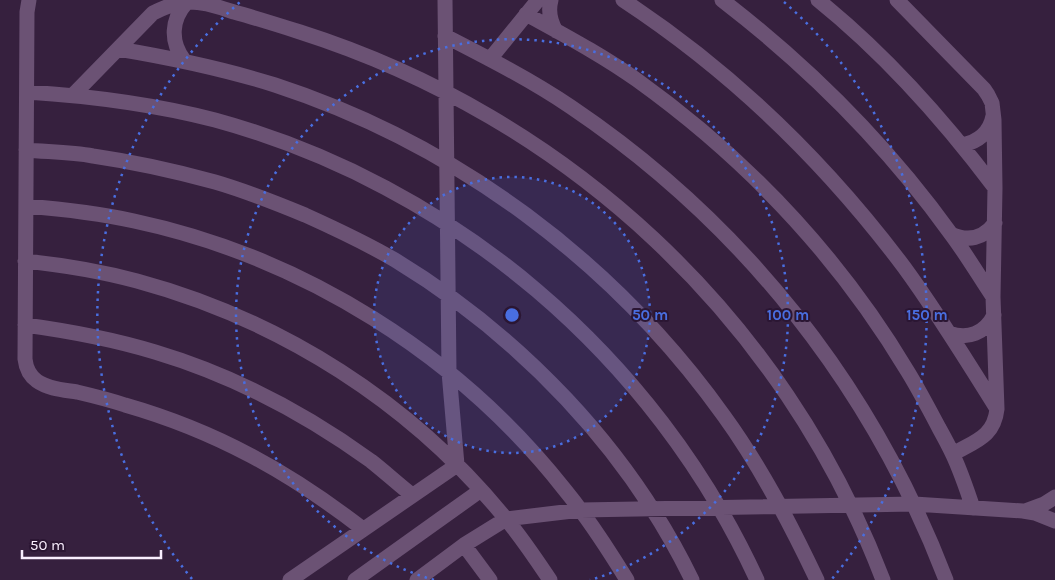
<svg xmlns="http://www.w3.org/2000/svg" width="1055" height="580" font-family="Karla,sans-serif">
<rect width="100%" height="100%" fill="#36203e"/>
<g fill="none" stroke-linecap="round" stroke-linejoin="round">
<path stroke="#6b5274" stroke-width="15" d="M29 0 27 12 25 359C26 368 30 376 37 381 48 389 65 390 77 392 94 396 110 400 125 405 216 431 289 472 363 529
M551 0C548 11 550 21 556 31
M623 0C731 71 826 163 904 267 937 312 967 361 997 409
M722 0C809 67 887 145 951 234 966 254 979 276 993 297
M818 0C885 54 943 119 995 188
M897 0 984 89 988 95 992 103 994 120 995 188 993 297 997 409C994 437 975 441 953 454
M526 14C564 35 602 55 637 80 747 159 838 255 908 372 919 390 929 409 939 428 944 437 949 446 953 455 961 472 967 490 973 508
M445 36C488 58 531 80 571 107 743 223 872 386 946 580
M118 49C172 58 224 69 275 85 456 144 614 262 724 416 761 467 790 523 817 580
M490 59 538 0
M184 60C170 42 171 19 187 2
M27 92C90 96 153 104 215 120 453 185 654 356 757 580
M73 95 153 13C163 8 174 3 186 2 202 1 218 7 234 12 256 18 278 25 300 32 567 117 783 317 883 580
M962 145C978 142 990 132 993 116
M26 150C48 152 71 152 93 156 134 162 175 171 215 182 246 191 276 203 305 215 336 229 366 243 395 260 520 336 628 448 692 580
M26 206C62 209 98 213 134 221 303 257 459 355 565 490 588 518 608 549 627 580
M951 234C968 242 983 239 995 223
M25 261C63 265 100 271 137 281 281 320 412 403 506 519 522 538 536 559 550 580
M25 325C69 331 112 339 155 352 232 375 306 414 371 461 385 472 398 484 412 495
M949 333C968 340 985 333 994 315
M1025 511 1044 504 1055 497
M464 545 490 580
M290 580 457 465 449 372 445 0
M355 580 481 490
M417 580 464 545 506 519 581 510 914 504 1023 511 1035 513 1055 521"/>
</g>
<circle cx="512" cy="315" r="138" fill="#496ee0" fill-opacity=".12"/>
<g fill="none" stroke="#496ee0" stroke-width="2.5" stroke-dasharray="2.5 5">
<circle cx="512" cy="315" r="138"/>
<path d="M434 580A276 276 0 1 1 590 580"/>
<path d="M192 579A415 415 0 0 1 240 2M784 2A415 415 0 0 1 832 579"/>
</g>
<circle cx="512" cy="315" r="8" fill="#496ee0" stroke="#2b1633" stroke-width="2.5"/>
<g font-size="15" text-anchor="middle" font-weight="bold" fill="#496ee0" stroke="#2b1633" stroke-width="4" stroke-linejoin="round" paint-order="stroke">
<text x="650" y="320">50 m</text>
<text x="788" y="320">100 m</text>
<text x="927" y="320">150 m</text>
</g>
<path d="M22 550v8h139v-8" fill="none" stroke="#f9eefe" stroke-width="2.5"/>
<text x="30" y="550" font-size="15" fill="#f9eefe" stroke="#2b1633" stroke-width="4" paint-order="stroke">50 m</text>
</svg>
